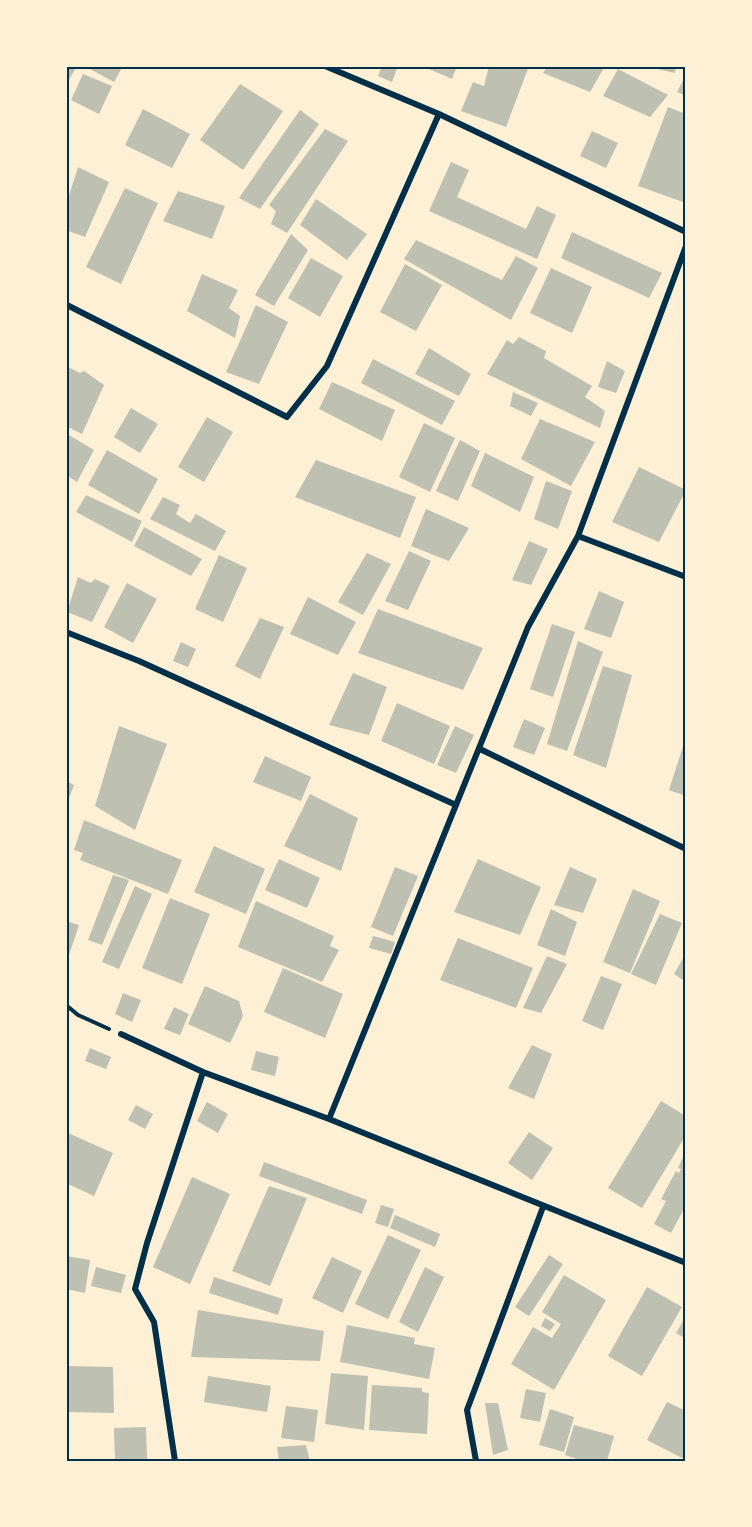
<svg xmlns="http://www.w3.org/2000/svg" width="752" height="1527" font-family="'DM Sans',sans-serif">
<rect width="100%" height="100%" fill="#fdf0d5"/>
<path fill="#bec0b2" d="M66 66H77L66 85Z
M91 66H123L114 82 90 69Z
M382 66H398L392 82 378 76Z
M422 66H457L452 79Z
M489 66H529L506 127 461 111 473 82 484 86Z
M548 66H605L590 92 543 73Z
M644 66H676L675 73Z
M618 69 668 95 650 117 603 96Z
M83 74 112 86 99 114 71 100Z
M686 75V96L677 92Z
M240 84 283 111 243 170 200 140Z
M668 107 686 114V195L683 202 638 186Z
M143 109 190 134 172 168 125 145Z
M300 110 319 124 260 209 239 198Z
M325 129 348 141 287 233 271 224 276 211 269 205Z
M592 131 618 143 606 168 580 156Z
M451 162 469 170 457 197 526 229 537 206 556 215 537 259 429 211Z
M78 167 109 182 85 237 66 230V205Z
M125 188 158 203 121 284 86 267Z
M178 191 225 206 212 239 163 221Z
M316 199 367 234 347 260 300 225Z
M572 232 662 273 649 298 561 258Z
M291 234 308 250 274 306 255 295Z
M416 240 502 280 516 256 538 268 511 320 404 259Z
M311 258 343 276 320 317 288 298Z
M405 264 442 285 416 331 380 312Z
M551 268 592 287 572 333 530 313Z
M202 274 238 290 229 308 240 316 235 338 187 311Z
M256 305 288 322 259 384 226 372Z
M519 337 546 351 544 358 592 386 585 397 605 411 600 428 487 374 507 340 513 344Z
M429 348 471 374 459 396 415 374Z
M373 359 455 401 442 425 361 383Z
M607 361 625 371 616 393 598 387Z
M68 367 80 373 84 371 104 385 82 434 66 426Z
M332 382 395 410 382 441 319 409Z
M513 392 538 403 531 416 510 406Z
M131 408 158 424 140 453 114 437Z
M207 417 233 432 204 482 178 467Z
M540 419 595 442 571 486 521 459Z
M424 423 455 438 430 492 399 477Z
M69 435 94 450 77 482 66 475V438Z
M460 440 480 451 458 501 436 491Z
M107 450 158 479 139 514 88 485Z
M485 453 534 477 520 512 471 486Z
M316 460 416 497 400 538 295 497Z
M639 467 686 490 659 542 612 522Z
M546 481 572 491 558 529 534 519Z
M86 495 142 521 132 542 76 512Z
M163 497 180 505 176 514 190 523 196 514 226 531 215 551 150 519Z
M426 509 469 528 449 561 411 546Z
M144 527 202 559 191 576 134 546Z
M529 541 548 549 531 585 512 580Z
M409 551 431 561 408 610 385 601Z
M367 553 391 564 363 615 338 602Z
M219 555 247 568 223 622 195 609Z
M78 577 91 583 95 579 110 586 92 622 67 612Z
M127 583 157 599 133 643 104 627Z
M599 591 624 602 611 638 584 629Z
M308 597 356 622 338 655 290 634Z
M378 609 483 648 463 690 358 653Z
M260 618 284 627 260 679 235 666Z
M552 624 575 632 553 697 530 689Z
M578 641 603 652 567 751 547 744Z
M181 642 196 649 188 667 173 661Z
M603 666 632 675 606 768 573 755Z
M353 673 387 687 369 735 329 725Z
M397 703 450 726 434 764 381 741Z
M524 719 545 728 534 755 513 747Z
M119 726 167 744 135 830 95 806Z
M455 726 474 735 456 773 437 765Z
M686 737V796L669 790Z
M265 756 311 777 301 801 253 782Z
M66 781 74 785 66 806Z
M310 794 358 818 341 871 284 846Z
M84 820 182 860 168 894 80 860 83 853 74 850Z
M214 846 265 869 246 914 194 892Z
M279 859 320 878 307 908 265 890Z
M478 859 541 887 520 935 454 912Z
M395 867 418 876 393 936 371 927Z
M570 867 597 879 583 913 554 905Z
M113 875 129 880 102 945 88 940Z
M135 886 152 894 119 969 102 962Z
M633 889 660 901 630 973 603 962Z
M170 898 210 914 182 984 142 968Z
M256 901 334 936 330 946 339 950 322 982 238 947Z
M551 909 577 922 565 956 537 945Z
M660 914 682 923 656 985 631 974Z
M66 921 79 925 66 964Z
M373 936 395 942 391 954 369 948Z
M458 938 533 968 516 1008 440 980Z
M686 953V982L674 974Z
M547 956 567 964 541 1013 523 1008Z
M283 968 343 994 325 1038 264 1012Z
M601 976 622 984 603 1030 582 1021Z
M205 986 239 1001 243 1016 230 1043 188 1024Z
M123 993 141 1000 132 1022 115 1014Z
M174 1007 189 1014 180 1035 164 1029Z
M532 1045 552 1054 534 1099 508 1088Z
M90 1048 111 1057 106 1069 85 1061Z
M256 1051 279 1057 275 1076 251 1070Z
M661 1101 686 1116V1135L642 1208 608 1188Z
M207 1102 228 1114 218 1133 197 1121Z
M136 1105 153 1114 145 1129 128 1120Z
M529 1132 553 1148 532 1180 508 1163Z
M68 1133 113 1153 94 1196 66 1183Z
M683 1157 686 1158V1205L671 1233 654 1224 666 1201 661 1199 676 1171 679 1173 681 1169 678 1168Z
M264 1162 367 1200 362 1214 259 1176Z
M192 1177 230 1194 190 1284 153 1267Z
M269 1186 307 1198 270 1286 232 1271Z
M381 1205 394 1209 388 1227 375 1223Z
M395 1215 440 1234 435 1247 390 1228Z
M388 1235 421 1250 388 1319 355 1304Z
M549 1255 563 1264 529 1316 515 1307Z
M66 1256 90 1260 85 1293 66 1289Z
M332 1257 362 1271 343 1313 312 1298Z
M96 1267 126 1275 121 1293 91 1286Z
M425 1267 444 1277 418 1332 399 1322Z
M564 1275 606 1300 554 1390 511 1364 533 1327 552 1338 561 1324 542 1312Z
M214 1277 283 1299 278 1315 209 1293Z
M647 1287 682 1307 642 1376 608 1356Z
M198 1310 324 1331 320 1361 191 1357Z
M686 1316V1339L676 1333Z
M545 1318 555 1324 550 1331 541 1326Z
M347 1325 415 1338 414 1344 435 1348 429 1379 340 1362Z
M66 1366 113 1367 114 1413 66 1412Z
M331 1373 368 1376 364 1430 325 1424Z
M208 1376 271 1386 267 1412 204 1402Z
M372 1385 422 1388V1392L429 1393 427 1434 369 1430Z
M526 1389 546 1393 540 1422 520 1418Z
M667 1402 686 1411V1460L647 1440Z
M485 1403H498L508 1450 493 1455Z
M286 1406 318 1410 314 1442 281 1438Z
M550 1409 574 1417 564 1452 539 1445Z
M574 1425 614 1436 607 1461H583L565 1455Z
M146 1427 147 1461H115L114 1428Z
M306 1445 310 1461H279L277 1447Z"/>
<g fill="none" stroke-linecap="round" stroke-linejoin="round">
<path stroke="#003049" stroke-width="4" d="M66 1005 78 1015 109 1029"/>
<path stroke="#003049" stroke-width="6" d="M325 66 439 114 686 232
M67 305 287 417 327 366 439 114
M578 536 686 577
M66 632 139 661 456 805
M480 749 686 849
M121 1034 203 1072 329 1119 686 1263
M329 1119 528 627 578 536 686 246
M175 1461 154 1322 135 1289 147 1243 203 1072
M476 1461 467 1410 543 1207"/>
</g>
<rect width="752" height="1527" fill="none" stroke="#fdf0d5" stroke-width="135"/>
<rect x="68" y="68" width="616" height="1392" fill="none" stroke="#003049" stroke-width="2"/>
</svg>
